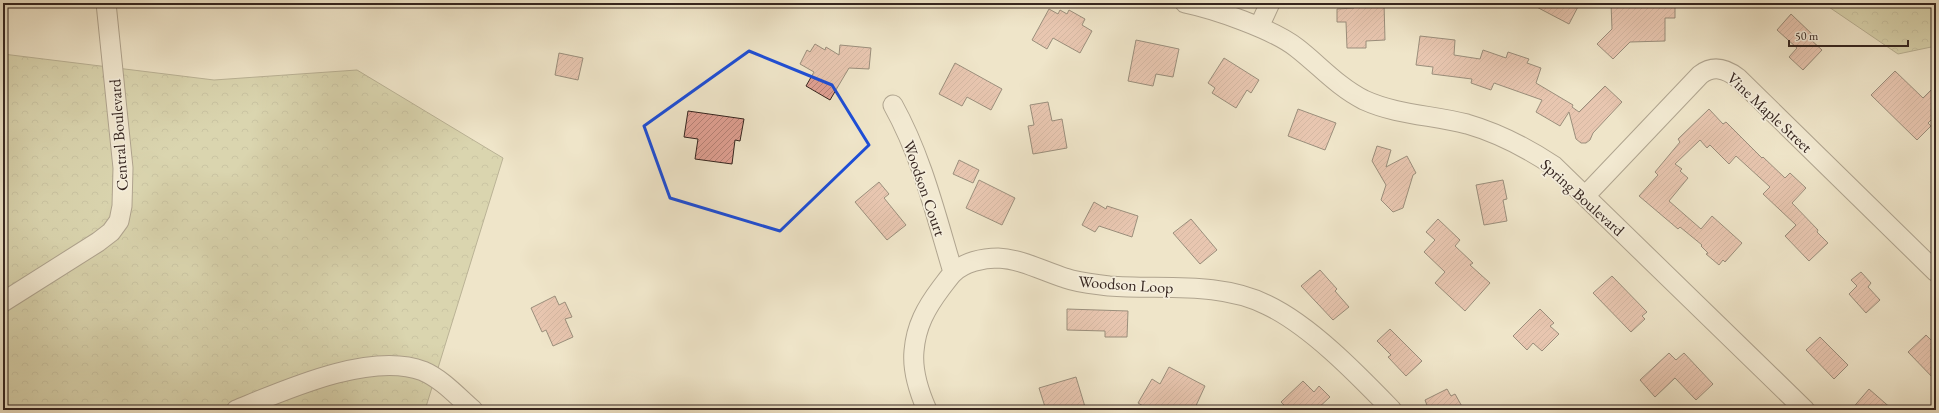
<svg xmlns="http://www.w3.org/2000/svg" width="1939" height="413" font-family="'EB Garamond',serif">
<defs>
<pattern id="forest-crowns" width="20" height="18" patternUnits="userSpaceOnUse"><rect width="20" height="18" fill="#c1c291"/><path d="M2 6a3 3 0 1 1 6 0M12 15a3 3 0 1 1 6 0" fill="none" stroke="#9e9d76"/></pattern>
<pattern id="building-hatch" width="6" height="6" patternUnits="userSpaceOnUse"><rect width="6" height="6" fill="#e0a093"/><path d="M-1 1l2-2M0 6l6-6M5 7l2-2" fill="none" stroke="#b68277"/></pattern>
</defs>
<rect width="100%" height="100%" fill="#efe5c9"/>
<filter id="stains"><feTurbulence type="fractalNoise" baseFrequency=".005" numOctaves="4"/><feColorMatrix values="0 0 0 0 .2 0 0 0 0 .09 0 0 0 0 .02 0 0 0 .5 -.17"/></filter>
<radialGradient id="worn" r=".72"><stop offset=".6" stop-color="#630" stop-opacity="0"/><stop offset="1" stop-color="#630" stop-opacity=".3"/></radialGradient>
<path fill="url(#forest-crowns)" stroke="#7b7458" d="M1823 3H1936V46L1898 54Z
M3 54 214 80 357 70 503 158 425 410H3Z"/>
<path fill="url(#building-hatch)" stroke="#35251f" d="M1354 3H1384L1385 40 1366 41V48H1347L1346 22H1337V9L1354 8Z
M1529 3H1580L1569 24Z
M1611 3H1675V18H1665V41L1630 42 1613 59 1597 44 1612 29Z
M1049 9 1058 14 1060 10 1067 14 1069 10 1085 19 1082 25 1092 31 1080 53 1053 38 1047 49 1032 40Z
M1791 14 1814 36 1810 39 1822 50 1803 70 1789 57 1797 48 1777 30Z
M1420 36 1455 40 1454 55 1480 59 1483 50 1506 58 1508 52 1529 59 1527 63 1541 68 1536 83 1573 105 1572 107 1579 112 1605 86 1622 102 1593 133 1590 140 1586 143H1581L1576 139 1569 112 1560 126 1536 112 1542 100 1494 83 1491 90 1471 83 1472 79 1432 74 1433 67 1416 65Z
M1136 40 1179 49 1173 77 1156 74 1153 86 1128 81Z
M815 44 825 50 826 47 839 55 840 45 871 48 869 69 849 68 830 100 806 86 814 72 800 64 807 50 810 52Z
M559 53 583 58 578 80 555 75Z
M1224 58 1259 80 1251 93 1247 90 1236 108 1212 93 1215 88 1208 83Z
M955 63 1002 89 991 110 967 97 962 106 939 94Z
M1895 71 1923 98 1936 85V115L1928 123 1931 126 1917 140 1871 95Z
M1048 102 1052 121 1062 119 1067 148 1033 154 1028 126 1034 125 1030 105Z
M1298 109 1336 123 1325 150 1288 136Z
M1709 109 1723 124 1726 122 1762 158 1763 157 1785 178 1790 173 1806 188 1792 203 1818 230 1817 232 1828 243 1809 261 1785 236 1796 225 1763 194 1770 187 1736 156 1729 164 1710 145 1707 148 1700 140 1675 164 1682 169 1680 171 1688 178 1669 201 1701 229 1712 216 1742 243 1725 262 1723 260 1719 265 1706 254 1708 253 1701 246 1702 245 1680 227 1678 229 1639 196 1658 175 1655 172 1680 142 1678 139Z
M688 111 744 119 740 141 735 140 732 164 695 159 698 139 684 137Z
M1377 146 1391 150 1386 167 1407 156 1416 173 1413 175 1403 208 1393 212 1381 200 1386 185 1372 161Z
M959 160 979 170 973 183 953 174Z
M979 180 1015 198 1002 225 966 208Z
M1503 180 1507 199 1503 200 1507 221 1484 225 1476 185Z
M879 182 889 194 884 198 906 225 887 240 855 202Z
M1094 202 1106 209 1107 206 1138 216 1132 237 1099 226 1095 232 1082 225Z
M1191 219 1217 250 1200 264 1173 233Z
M1438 219 1460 240 1455 246 1473 263 1470 265 1490 283 1465 311 1435 283 1445 272 1424 252 1435 240 1426 232Z
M1320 270 1337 289 1335 291 1349 307 1333 320 1301 286Z
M1861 272 1871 283 1868 287 1880 300 1866 313 1849 294 1857 286 1851 280Z
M1612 276 1647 312 1642 316 1645 319 1631 332 1593 293Z
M555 296 559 305 565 302 572 317 565 319 573 337 553 346 546 330 542 332 531 308Z
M1067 309 1128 311 1127 337H1105V331L1067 330Z
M1540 309 1554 323 1550 326 1559 334 1542 351 1533 343 1527 350 1513 336Z
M1390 329 1422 361 1406 376 1388 357 1391 355 1377 341Z
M1926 335 1936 345V381L1908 352Z
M1820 337 1848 365 1834 379 1806 350Z
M1669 353 1676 360 1684 353 1713 384 1696 400 1675 378 1655 397 1640 380Z
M1169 367 1205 386 1194 410H1150L1138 403 1152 379 1160 384Z
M1076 377 1086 410H1046L1039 388Z
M1303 381 1314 392 1319 386 1330 397 1316 410H1289L1281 402Z
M1447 389 1451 396 1455 394 1464 410H1424L1428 408 1425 400Z
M1869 389 1893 410H1851Z"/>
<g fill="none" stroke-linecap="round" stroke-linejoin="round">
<defs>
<path id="street" d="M1185 3C1214 9 1273 29 1297 48 1319 65 1338 87 1364 100 1397 115 1432 115 1467 124 1498 133 1527 148 1554 166L1805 410
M1259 27 1270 3
M893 105C922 157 936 216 953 272
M1585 196 1700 75C1713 65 1725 68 1738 78L1936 272
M3 302 98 242 111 232 119 221 122 206 123 168 106 3
M236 410C285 390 371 351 423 371 442 379 458 397 473 410
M927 410C919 392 912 372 914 351 916 326 926 308 941 288 945 283 949 277 953 273 964 262 983 258 998 258 1021 259 1043 271 1065 278 1079 283 1095 284 1109 286 1161 290 1219 281 1267 305 1311 326 1358 375 1392 410"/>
</defs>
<use href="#street" stroke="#64554a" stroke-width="21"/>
<use href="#street" stroke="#f5eedc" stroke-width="19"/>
</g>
<path d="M0 0H1939V413H0ZM749 51 832 85 869 145 780 231 670 198 644 126Z" fill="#efe5c9" fill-opacity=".55" fill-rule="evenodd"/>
<path fill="none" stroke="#1d4ed8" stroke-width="3" stroke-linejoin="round" d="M749 51 832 85 869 145 780 231 670 198 644 126Z"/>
<g text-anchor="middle" stroke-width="3.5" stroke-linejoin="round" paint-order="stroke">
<g font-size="16" fill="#35251f" stroke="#f5eedc">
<text transform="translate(1770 112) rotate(43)" y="6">Vine Maple Street</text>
<text transform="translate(118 135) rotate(-94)" y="6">Central Boulevard</text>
<text transform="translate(925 188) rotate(71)" y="6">Woodson Court</text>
<text transform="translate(1583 197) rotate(42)" y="6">Spring Boulevard</text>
<text transform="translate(1126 284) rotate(4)" y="6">Woodson Loop</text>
</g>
</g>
<rect width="1939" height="413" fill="none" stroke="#efe5c9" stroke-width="16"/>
<rect x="4" y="4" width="1931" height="405" fill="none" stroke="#35251f" stroke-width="2"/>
<rect x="8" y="8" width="1923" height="397" fill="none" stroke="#35251f"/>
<path d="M1789 40v6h119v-6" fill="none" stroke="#35251f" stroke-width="2"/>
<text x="1795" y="40" font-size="12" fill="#35251f" stroke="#f5eedc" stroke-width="3" paint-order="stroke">50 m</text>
<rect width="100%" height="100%" filter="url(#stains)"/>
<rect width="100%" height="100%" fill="url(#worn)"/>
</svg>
